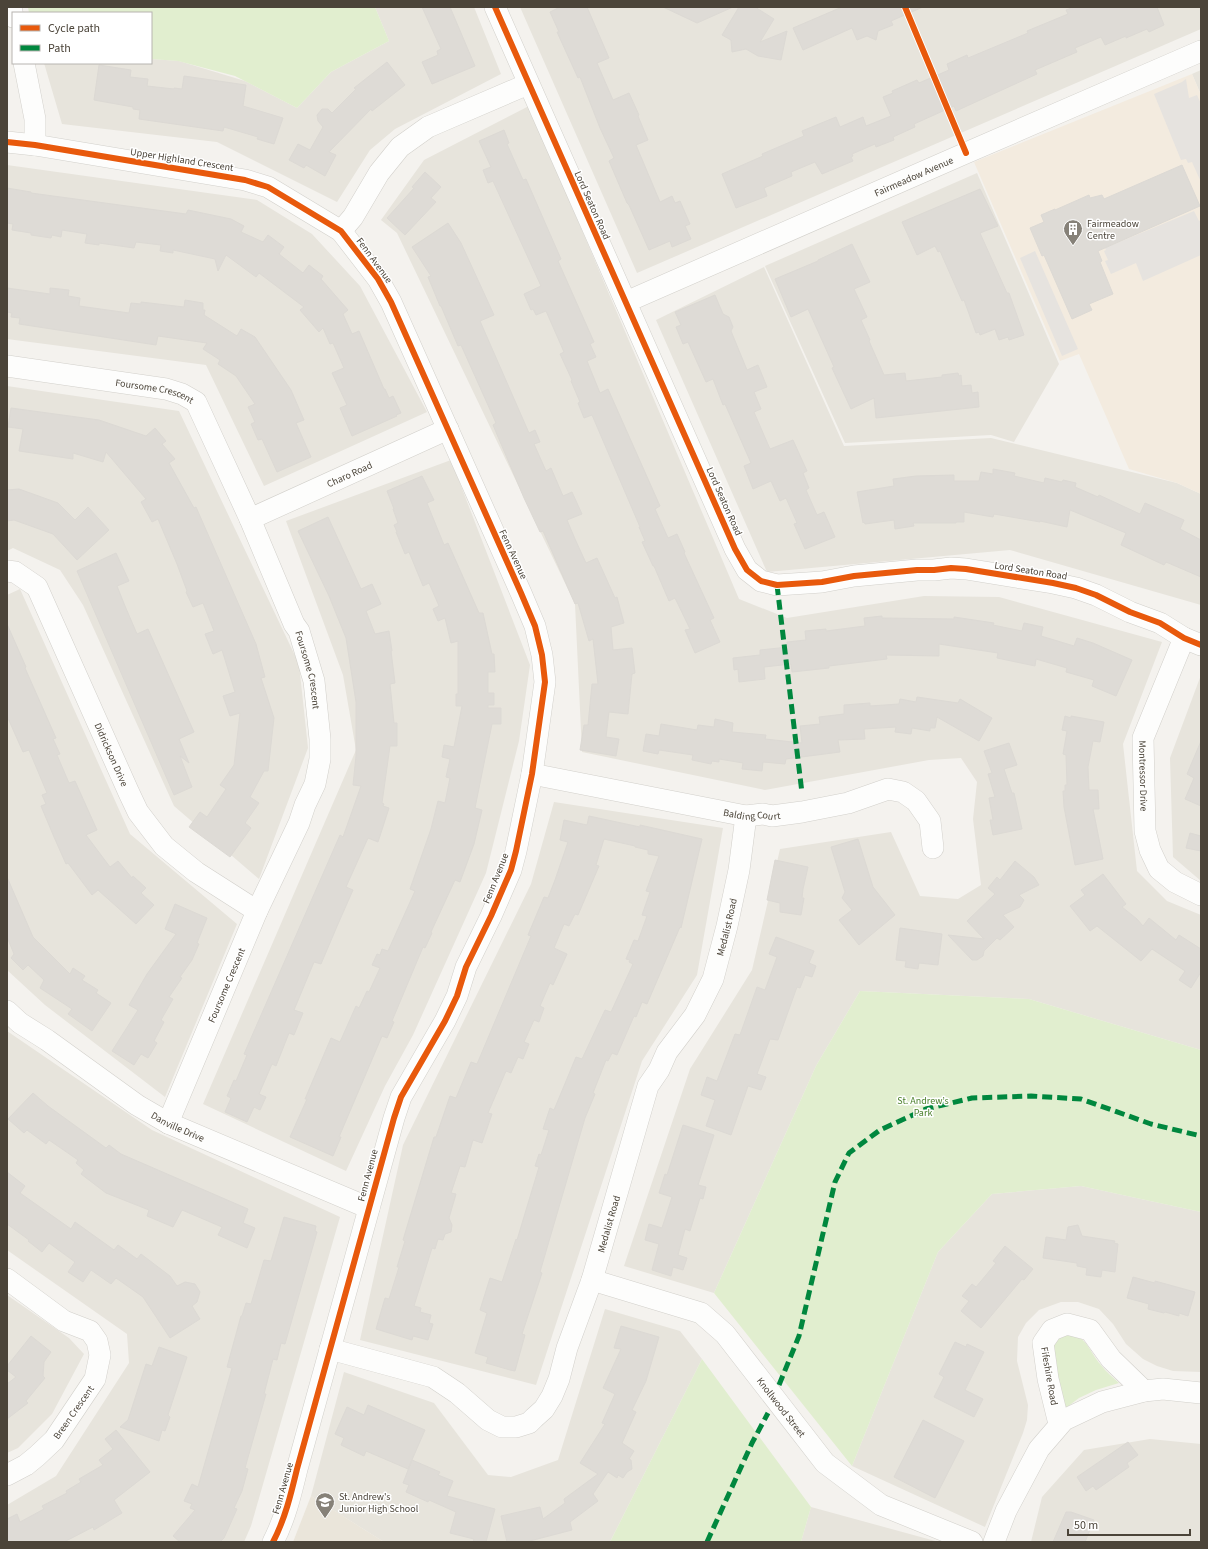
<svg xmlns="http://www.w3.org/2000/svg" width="1208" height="1549" font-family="'Source Sans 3',sans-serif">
<rect width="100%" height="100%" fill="#f4f2ee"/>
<path fill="#e7e4dc" d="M375 7H474L501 74 395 129 370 150 337 202 217 142 62 124 44 63H151V59L179 61 245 81 297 108 331 72 389 41Z
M520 7H1201V29L637 273Z
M1201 70V95L1192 74Z
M529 106 739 599 787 618 924 596 999 597 1162 642 1123 744 1137 871 1167 901 1201 915V1050L1029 999 860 991 816 1066 714 1293 624 1266 690 1069 752 970 780 849 891 832 920 896 958 899 981 885 973 819 977 782 961 758 929 760 765 790 582 752 575 604 397 233 381 220 424 160Z
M7 165 257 200 312 234 360 286 427 412 264 486 206 365 7 339Z
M977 173 1059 364 1014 442 991 435 845 443 765 266Z
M764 267 844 446 991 438 1177 483 1201 494V605L1010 550 767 572 656 320Z
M7 386 179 411 299 664 308 748 259 879 174 806 83 605 60 570 13 548 7 551Z
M451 460 530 665 519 741 486 873 413 1035 385 1086 346 1171 203 1104 356 750 343 675 286 521Z
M20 589 130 834 237 924 165 1097 45 1005 7 970V595Z
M1201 675V881L1173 857 1170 758Z
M554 802 723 828 697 975 642 1061 536 1385 360 1340 403 1145 531 884Z
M7 1031 152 1130 340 1217 251 1526 244 1542H7V1505L56 1476 129 1363 127 1334 7 1250Z
M1081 1186 1201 1212V1372L1173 1371 1157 1366 1143 1359 1126 1344 1113 1324 1099 1309 1078 1302H1061L1039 1310 1026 1323 1018 1337 1017 1361 1028 1405 1027 1420 1023 1433 985 1527 852 1466 938 1252 992 1194Z
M7 1295 69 1338 84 1354 52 1414 18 1448 7 1453Z
M605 1309 680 1331 702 1359 610 1542H384L311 1496 344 1372 434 1403 488 1475 511 1477 558 1460Z
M1150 1439 1201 1444V1542H1031L1042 1497 1084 1450Z
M811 1507 939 1542H801Z"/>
<path fill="#f3ebdf" d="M1192 74 1201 95V494L1177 483 1129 469 1079 354 1060 361 974 162Z"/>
<path fill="#eae5da" d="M311 1496 384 1542H293Z"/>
<path fill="#e1eecf" d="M28 7H375L389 41 331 72 297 108 235 76 178 61 151 59V13H29Z
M860 991 1029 999 1201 1050V1212L1081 1186 992 1194 938 1252 852 1466 714 1293 816 1066Z
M1064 1335C1087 1333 1088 1351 1101 1365 1106 1372 1113 1377 1119 1383L1096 1390 1079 1398 1062 1411 1051 1345 1057 1339Z
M702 1359 811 1507 801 1542H610Z"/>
<path fill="#e6e3df" d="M1186 79 1189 98 1197 95 1201 104V182L1192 162 1188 163 1186 159 1181 160 1154 94 1182 82Z
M1194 211 1199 221 1201 220V255L1143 281 1136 263 1111 274 1105 261 1108 260 1104 251 1106 250 1105 248Z
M1035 251 1078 349 1062 356 1020 258Z"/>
<path fill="#dedbd6" stroke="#dcd9d4" d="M422 7H450L475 66 432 84 422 62 438 55 437 51 441 49Z
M560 7H587L609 58 597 63 613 100 629 93 639 115 638 116 648 140 636 145 660 202 672 196 675 203 680 201 690 224 685 226 691 239 672 247 670 241 649 250 629 205 627 203 609 161 614 158 600 128 580 77 578 78 557 32H559L550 12Z
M663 7H733L697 23Z
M739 7H755L774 19 760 42 787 31 781 60 758 56 746 49 732 52 731 40 722 35Z
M842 7H923L891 21 893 25 878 31 876 40 867 36 857 40 852 28 803 50 793 28Z
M1074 7H1157L1164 25 1149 32 1147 29 1126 38V36L1105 45 1101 37 1075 48 1077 52 1035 70 1037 74 956 111 954 106 914 124 915 127 893 137 894 140 876 147 875 144 852 154 853 156 851 157 853 161 822 174 815 162 791 172 792 176 764 188 767 196 736 208 722 174 763 156 762 154 804 136 802 131 836 117 840 127 863 117 866 126 891 116 883 97 893 93 892 91 917 80 919 83 949 70 947 64 967 55 968 58 1028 33 1027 31 1068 14 1066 10Z
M387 62 405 85 372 111 371 109 329 152 336 155 325 176 306 165 304 168 289 160 298 144 310 150 323 127 318 121 317 115 322 109H328L332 113 356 89 354 88Z
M99 65 131 70 130 77 148 79 147 86 174 89V88L182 89 184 76 246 85 243 106 283 118 274 144 257 139 258 137 224 127 223 131 139 119 140 110 133 109V107L94 100Z
M504 130 509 143 507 144 523 180 526 179 543 218 561 259 558 261 594 342 590 344 596 357 587 361 600 393 608 389 660 506 655 509 668 538 677 534 685 552 684 553 714 618 710 620 720 642 695 653 685 630 690 629 675 598 669 601 654 566H653L642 542 645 541 639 527H640L592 415 584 418 578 403 580 402 571 381 572 380 560 354 564 352 546 311 536 315 533 309 531 310 524 294 541 286 493 181 488 183 483 170 491 167 479 141Z
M1182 165 1200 206 1098 251 1102 261 1100 262 1113 294 1089 304 1092 310 1072 319 1044 255 1042 256 1030 228 1044 222 1041 215 1055 209V210L1089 195 1090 198 1102 195 1104 199Z
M425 172 441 187 431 198 436 202 405 235 387 218 414 188 412 187Z
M7 188 31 192V193L186 214 188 210 231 219 244 226 241 232 263 242 268 235 284 247 279 254 303 273 309 265 323 276 321 279 348 310 343 314 352 334 359 331 384 389H385L389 398 393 396 401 413 396 415 397 416 352 436 340 408 347 405 332 373 344 368 333 343 330 344 323 328 319 332 300 310 304 307 259 273 256 277 226 255 218 271 215 259 173 250V253L160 251 161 245 136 242 134 248 99 243V245L85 243 87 234 62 230 61 237 52 235 51 238 31 235V233L12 230 13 224 7 223Z
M980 189 998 226 980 233 1007 293H1009L1024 335 1009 340 1008 337 999 340 995 329 980 335 979 332 976 333 964 300 962 301 940 251 938 252 935 246 917 255 902 222Z
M448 223 461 243 494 315 480 321 529 433 535 430 540 442 534 444 546 471 551 468 563 496 572 492 582 514 567 520 575 539 586 563 597 558 615 598 617 597 624 623 611 627 613 650 632 648 635 673 632 674 628 714 609 712 606 737 619 739 616 756 580 750 584 725H588L592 684H598L593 639 589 641 578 603 575 604 543 531 540 532 524 498 493 425 496 423 461 345 458 346 441 306H440L428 277 431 276 412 247Z
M852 244 870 282 854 289 867 317 861 320 870 340 869 341 884 375 905 373 906 381 942 377V375L958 373 959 376 961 375 962 386 971 385 972 393 978 392 979 407 876 418 874 398 851 409 832 368 834 367 808 309 791 317 775 279 818 261V260Z
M7 288 50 294V288L69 290 68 296 80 298 79 306 129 313 131 303 141 304V302L184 307 185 300 203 303V310H205L204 315 237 336 241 329 255 337 291 390 304 420 296 423 311 457 277 472 262 439 258 440 251 424 255 422 248 407 255 404 236 376 218 364 220 360 203 349 207 343 158 336 156 345 19 324 20 318 11 317 12 313 7 312Z
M715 295 723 314 729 317 733 327 731 331 747 370 758 365 767 387 754 392 761 409 754 412 770 449 793 440 807 471 803 473 809 488 806 490 817 515 824 512 835 537 805 549 794 524 797 523 786 498 780 501 771 481 753 489 744 466 751 463 725 404 723 405 713 379 706 382 688 342 683 344 676 327 681 325 675 312Z
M11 408 99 420 146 436 155 428 166 441 162 444 175 459 169 463 194 508 196 507 256 644 265 677 261 678 274 718 268 771H264L250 797 259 803 245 823 251 828 230 857 189 827 200 812 207 817 226 789 220 785 234 765 240 713 230 716 223 696 235 692 222 650 213 654 205 634 214 631 203 603 193 607 186 592 187 591 177 564 158 519 152 522 141 502 146 499 106 452 103 462 73 453V459L19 451 23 429 8 427Z
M993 469 1015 473 1014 476 1044 483 1045 478 1062 482 1063 480 1076 483 1075 487 1098 497 1099 495 1140 514 1145 503 1184 520 1180 529 1201 540V577L1166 562 1164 565 1121 545 1126 533 1070 510 1067 527 1040 521V522L994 514 993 517 964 512V522H956V523H913L914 526 895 529 894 520 865 524 864 522 863 523 857 492 894 486 893 479 916 476 954 475V481H979L981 472 993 474Z
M422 476 434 500 427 503 444 545 448 543 479 613H483L492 654H494L495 672H488V693H494V705H488V708H501V724H492L475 808 482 810 474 844 460 882 455 880 431 932 432 933 425 948 423 947 392 1021 394 1022 387 1038 382 1036 339 1137H341L333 1156 290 1137 307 1099H305L331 1038 340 1042 356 1006 359 1008 367 991 369 992 380 968 372 965 377 954 380 955 382 949 388 951 415 891 410 889 431 829 438 801 445 803 450 778 446 777 450 759 442 757 444 745 454 747 462 706H456V694H458V641L451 643 445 618 438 621 433 609 439 606 429 583 423 586 409 552 405 554 396 532H397L394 525 398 523 393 509H394L387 491Z
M19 489 58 503 75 520 88 507 109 530 77 560 53 534 14 520 7 521V490Z
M328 517 361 589 372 584 381 604 366 611 375 634 389 631 392 651H391L395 683 390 684 394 723H397V746H390L382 803 384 804 383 806 389 808 378 842 368 838 346 887 353 890 338 924 321 964 314 962 294 1010 303 1013 294 1035 289 1033 276 1066 272 1064 259 1094 266 1097 260 1110 254 1107 247 1122 225 1112 231 1098 227 1096 234 1080 236 1081 247 1055 244 1054 340 835 343 837 361 786 353 785 356 756V702L346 638 329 596 298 531Z
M116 553 129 581 117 586 125 606 137 634 148 629 194 732 179 739 189 763 180 756 192 787 174 795 77 571Z
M882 616V618L954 619V617L994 623 993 625 1022 631 1024 623 1043 627 1041 636 1074 646 1077 638 1093 643 1132 660 1116 696 1092 686 1094 680 1066 672 1067 668 1036 659 1035 666 997 658 998 653 939 644V656L886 655 887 659 829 666V668L792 672 791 664 764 667 765 679 739 682 738 669 734 670 733 658 760 655V650L788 647 787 642 806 640 805 631 826 629V631L865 626 864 618Z
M7 624 26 667 25 668 56 738 53 739 60 754 57 755 69 783 75 781 97 830 86 835 110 867 118 861 132 878 133 876 146 888 141 893 154 905 136 924 98 890 92 895 68 863 66 864 54 837 41 806 46 804 42 795 47 793 29 750 23 752 7 716Z
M917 697 958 703 960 699 992 718 979 741 937 717 935 728H930V731L912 728 911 734 895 732 896 727 864 729 865 739 838 740 840 752 786 759 785 764 763 762 762 771 742 769 743 763 719 759V762L712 761 711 764 692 760 693 755 659 750 658 754 643 751 646 734 659 736 661 724 697 730 698 725 714 727 715 719 733 723 732 732 766 735 765 739 802 743 800 726 820 724 819 717 844 714V705L870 703V706L899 704 900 699 916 702Z
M1065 716 1071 718V716L1104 722 1100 742 1093 741 1088 767 1089 790H1098L1099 809H1093L1103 859 1075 865 1064 807 1063 791H1065V785H1067L1066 755 1063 754 1067 731 1062 730Z
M1201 741V806L1185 799 1194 778 1187 774Z
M1009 743 1017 765 1004 769 1012 793H1014L1022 829 993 835 990 820H993L989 798 995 797 988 774 992 773 984 751Z
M589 816 640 827V825L702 839 681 928 680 927 647 1004 642 1002 636 1017 634 1016 617 1055 612 1053 608 1061 606 1060 593 1093 595 1094 585 1118 540 1272 542 1273 522 1334 525 1335 515 1371 510 1370 486 1363 488 1357 475 1353 487 1313 480 1310 490 1278 502 1282 516 1239 517 1240 539 1167 535 1166 539 1154 541 1155 549 1130 543 1129 550 1108 554 1110 576 1057 582 1059 605 1010 611 1012 633 964 629 962 630 960 626 959 634 940 638 941 647 916 642 915 650 892 646 891 659 856 648 854V850L635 847V846L604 839 596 865 599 866 578 915 575 914 569 926 564 924 554 948 567 954 553 985 550 983 540 1006 544 1008 539 1022 534 1020 524 1042 529 1044 523 1059 518 1057 511 1073 506 1071 488 1113 492 1114 482 1143 473 1140 465 1167 460 1166 451 1193 456 1194 449 1218 452 1225 451 1232 445 1234 443 1240 438 1239 435 1249 432 1248 414 1306 421 1308 420 1312 431 1315 429 1323 433 1324 428 1340 413 1336 412 1340 376 1329 385 1298 389 1299 399 1267H397L405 1241 403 1240 434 1137H436L450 1096 456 1098 471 1062 477 1064 531 936 528 935 544 897 548 898 555 880 568 842 560 840 564 820 587 825Z
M1190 833 1201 836V851L1186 848Z
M858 839 873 887 895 915 859 945 839 920 852 910 842 898 845 892 831 847Z
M775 860 808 867 803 889 802 898H804L801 915 780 912V903L767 900Z
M1015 861 1034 877 1039 885 1019 895 1024 900 1020 907 1003 915 1014 927 1000 940 997 938 984 951 983 956 977 960H972L948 935 984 939 967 921 995 894 988 888 997 877 1000 880Z
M1103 874 1126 904 1122 907 1137 919 1143 926 1149 918 1176 940 1179 935 1201 949V972L1191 988 1179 980 1185 971 1152 949 1141 961 1097 926 1090 931 1070 906 1085 895 1081 890Z
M7 877 33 937 70 974 73 968 85 976 82 980 98 990 96 993 111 1003 92 1031 68 1014 72 1009 40 988 44 980 28 965 23 970 11 958 14 954 7 937Z
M175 904 207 918 197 943 199 944 192 960 180 977 182 978 169 997 173 999 161 1020 164 1022 154 1041 157 1043 148 1058 141 1054 134 1065 112 1051 138 1010 129 1005 147 974 176 934 165 929Z
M900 928 942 934 938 965 919 963 918 969 905 967 906 961 896 960Z
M776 937 814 951 809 963 816 966 812 977 805 975 800 988 797 987 778 1040 770 1039 757 1074 766 1077 761 1090 748 1086 731 1135 706 1126 715 1100 701 1095 707 1077 717 1081 735 1034 740 1035 757 987 765 990 777 957 769 954Z
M33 1093 48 1106 106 1148 109 1145 121 1154 248 1209 243 1223 255 1228 247 1248 218 1235 222 1227 182 1210 173 1227 147 1216 149 1210 106 1193 81 1174 84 1170 76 1163 78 1160 49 1140 46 1144 27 1130 24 1133 8 1119Z
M683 1125 714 1135 698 1185 706 1187 703 1199 700 1198 690 1231 685 1229 678 1255 687 1258 683 1270 673 1267 671 1276 652 1270 659 1244 645 1240 649 1224 662 1228 672 1197 659 1193 665 1174 667 1175Z
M7 1172 25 1186 20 1193 71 1229 75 1222 114 1250 118 1245 137 1259 141 1254 170 1276 177 1286 185 1282 195 1284 200 1292 197 1302 192 1306 200 1319 170 1338 143 1297 116 1278 111 1284 91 1270 83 1282 68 1272 75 1262 49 1243 42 1252 28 1241 29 1240 7 1224Z
M284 1217 316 1226 315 1231 317 1232 285 1344 281 1343 277 1360 273 1359 264 1394H266L245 1468 248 1469 242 1491 234 1508 237 1509 224 1538 220 1542H180L173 1536 195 1510 190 1508 192 1504 184 1501 192 1484 198 1487 232 1368 227 1367 241 1316H242L246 1303 251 1304 264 1260 271 1261Z
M1078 1225 1082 1236 1115 1241 1114 1243 1118 1244 1115 1272 1102 1270 1101 1277 1086 1275 1087 1268 1077 1266V1263L1043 1258 1046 1237 1066 1240 1068 1227Z
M1005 1246 1033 1269 1024 1280 1022 1279 981 1328 961 1311 969 1301 962 1296 972 1284 976 1287 996 1263 993 1261Z
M1133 1277 1155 1283V1281L1195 1292 1188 1316 1179 1313V1316L1165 1312 1164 1313 1148 1309 1149 1304 1127 1298Z
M621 1326 659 1337 646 1381 632 1410 636 1412 622 1443 634 1451 629 1459 631 1460 632 1469 627 1472 623 1478 618 1475 617 1478 608 1472 593 1494 598 1501 570 1522 572 1530 526 1542H507L501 1516 540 1507 543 1519 565 1503 564 1499 598 1474 580 1463 605 1424 602 1423 615 1394 603 1388 621 1349 614 1348Z
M31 1336 51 1352 44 1362 43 1376 45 1378 26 1401 28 1403 7 1419V1384L16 1377 7 1370V1366Z
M955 1342 966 1347 967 1344 984 1352 965 1390 983 1399 974 1417 934 1397 944 1377 939 1374Z
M159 1347 187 1357 168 1415 170 1417 165 1431 162 1430 159 1441 120 1427 128 1420 146 1364 152 1366Z
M368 1405 425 1430 408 1469 366 1451 364 1456 341 1445 344 1438 335 1434 347 1407 364 1415Z
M923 1420 964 1441 935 1498 894 1477Z
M116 1430 150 1472 114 1500 122 1513 94 1530 93 1527 64 1542H7V1519L17 1514 20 1522 44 1509 42 1506 67 1493 66 1491 81 1482 79 1479 103 1465 99 1460 113 1449 105 1439Z
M1128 1442 1138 1455 1127 1463 1129 1467 1096 1490 1093 1486 1086 1491 1077 1477Z
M412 1460 440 1472 438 1475 453 1481 447 1496 495 1509 486 1542H473L474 1539 450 1533 456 1512 429 1500 428 1502 406 1492 409 1485 403 1483Z
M1066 1512H1071L1094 1520 1085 1542H1053Z"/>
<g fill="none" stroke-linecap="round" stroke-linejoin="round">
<defs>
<g id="minor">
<path d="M11 7 13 17"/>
<path d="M495 7 735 549 747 570 761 581 777 585 822 582 854 576 917 570H934L951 568 966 569 1053 583 1076 588 1096 595 1130 612 1160 623 1184 638 1201 645"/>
<path d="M24 63 35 119V145"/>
<path d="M7 142 35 145 245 180 268 187 341 231 378 279 391 302 521 593 535 626 542 655 545 682 532 774 516 851 511 870 491 916 466 967 457 996 445 1021 401 1097 394 1118 297 1469C291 1494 285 1519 273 1542"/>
<path d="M341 231 353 217 379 173 400 147 428 127 528 84"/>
<path id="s1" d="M626 302 966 153 1201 51"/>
<path id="s2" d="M7 366 166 389 182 394 196 402 250 519 294 624 299 631 314 681 320 739V759L315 784 305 805 299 823 257 911 168 1123"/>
<path id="s3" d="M250 519 448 429"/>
<path id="s4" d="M7 571 15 572 37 587 129 793 138 812 164 846 196 872 257 911"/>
<path id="s5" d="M1184 638 1143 738 1145 831 1150 850 1159 869 1175 882 1201 895"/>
<path id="s6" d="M532 774 746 816 763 814 772 816 802 812 848 803 888 789 903 792 916 801 930 821 933 848"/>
<path id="s7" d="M7 1011 20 1023 47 1040 137 1105 168 1123 369 1208"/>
<path d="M7 1279 64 1321 90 1331 97 1341 100 1355 95 1379 54 1440 37 1456 26 1465 7 1475"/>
<path id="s8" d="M592 1280 701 1313 725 1334 825 1463 881 1505 972 1542"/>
<path id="s9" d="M330 1349 433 1377 457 1393 488 1420 502 1427H516L529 1423 534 1418 544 1409 552 1396 559 1379 567 1348 592 1280 648 1086 659 1070 667 1052 695 1015 713 979 727 926 739 870 746 816"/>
<path d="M1059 1424 1048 1379 1043 1343 1052 1330 1067 1324 1090 1330 1111 1359 1144 1391"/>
<path d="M994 1542 1006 1511 1039 1449 1064 1420 1102 1402 1144 1391 1163 1389 1201 1393"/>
</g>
</defs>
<use href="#minor" stroke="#d2d0cb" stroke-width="22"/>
<use href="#minor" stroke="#fdfdfc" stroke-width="21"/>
<path stroke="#00873e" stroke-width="5" stroke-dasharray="10 5" stroke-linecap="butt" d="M777 585 802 793
M779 1385 799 1336 835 1182 849 1153 880 1130 926 1109 972 1098 1031 1096 1081 1099 1151 1124 1201 1136
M707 1542 752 1443 768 1413"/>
<defs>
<path id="cycleway" d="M495 7 735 549 747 570 761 581 777 585 822 582 854 576 917 570H934L951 568 966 569 1053 583 1076 588 1096 595 1130 612 1160 623 1184 638 1201 645
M905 7 966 153
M7 142 35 145 245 180 268 187 341 231 378 279 391 302 521 593 535 626 542 655 545 682 532 774 516 851 511 870 491 916 466 967 457 996 445 1021 401 1097 394 1118 297 1469C291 1494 285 1519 273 1542"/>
</defs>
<use href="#cycleway" stroke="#fff" stroke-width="8"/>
<use href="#cycleway" stroke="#e8590c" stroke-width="6"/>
</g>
<defs>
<symbol id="building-pin" viewBox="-11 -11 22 30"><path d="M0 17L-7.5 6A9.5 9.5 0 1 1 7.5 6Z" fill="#868178" stroke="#fff"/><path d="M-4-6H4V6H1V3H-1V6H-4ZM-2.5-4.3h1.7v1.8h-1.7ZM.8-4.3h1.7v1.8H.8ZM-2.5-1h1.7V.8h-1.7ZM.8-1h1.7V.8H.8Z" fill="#fff"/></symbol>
<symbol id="school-pin" viewBox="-11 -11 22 30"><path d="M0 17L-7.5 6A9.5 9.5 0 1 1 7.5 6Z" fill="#868178" stroke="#fff"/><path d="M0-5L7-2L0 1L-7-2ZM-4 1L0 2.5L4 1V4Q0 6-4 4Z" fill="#fff"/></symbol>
</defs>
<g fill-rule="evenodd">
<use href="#building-pin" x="1062" y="218" width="22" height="30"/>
<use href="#school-pin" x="314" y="1491" width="22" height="30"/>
</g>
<g text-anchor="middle" stroke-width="3" stroke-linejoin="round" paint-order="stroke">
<g font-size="10" fill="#4b4439" stroke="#fff">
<text transform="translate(182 159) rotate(9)" y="4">Upper Highland Crescent</text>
<text dy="4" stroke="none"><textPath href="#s1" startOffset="314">Fairmeadow Avenue</textPath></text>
<text transform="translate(593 205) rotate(66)" y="4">Lord Seaton Road</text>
<text transform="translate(375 260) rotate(54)" y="4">Fenn Avenue</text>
<text dy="4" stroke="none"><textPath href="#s2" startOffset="150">Foursome Crescent</textPath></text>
<text dy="4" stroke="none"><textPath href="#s3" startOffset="109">Charo Road</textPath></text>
<text transform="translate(725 501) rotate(66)" y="4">Lord Seaton Road</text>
<text transform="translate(514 554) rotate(65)" y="4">Fenn Avenue</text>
<text transform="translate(1031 570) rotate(9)" y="4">Lord Seaton Road</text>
<text dy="4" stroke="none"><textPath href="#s2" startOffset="485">Foursome Crescent</textPath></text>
<text dy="4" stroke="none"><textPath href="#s4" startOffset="218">Didrickson Drive</textPath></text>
<text dy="4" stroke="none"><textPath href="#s5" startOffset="146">Montressor Drive</textPath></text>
<text dy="4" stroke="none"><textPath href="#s6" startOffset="224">Balding Court</textPath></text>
<text transform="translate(495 878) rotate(-68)" y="4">Fenn Avenue</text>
<text dy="4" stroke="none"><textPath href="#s9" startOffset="760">Medalist Road</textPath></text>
<text transform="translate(226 985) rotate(-67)" y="4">Foursome Crescent</text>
<text dy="4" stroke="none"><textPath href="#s7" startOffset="207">Danville Drive</textPath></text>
<text transform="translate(367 1175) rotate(-75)" y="4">Fenn Avenue</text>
<text dy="4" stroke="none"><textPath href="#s9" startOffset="437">Medalist Road</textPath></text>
<text transform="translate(1050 1376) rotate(80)" y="4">Fifeshire Road</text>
<text dy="4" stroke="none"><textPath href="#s8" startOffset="238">Knollwood Street</textPath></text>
<text transform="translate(73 1412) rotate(-55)" y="4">Breen Crescent</text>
<text transform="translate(282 1488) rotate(-74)" y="4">Fenn Avenue</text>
</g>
<g font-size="10" fill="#4b4439" stroke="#fff" text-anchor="start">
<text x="1087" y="227">Fairmeadow<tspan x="1087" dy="12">Centre</tspan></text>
<text x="339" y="1500">St. Andrew's<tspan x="339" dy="12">Junior High School</tspan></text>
</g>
<g font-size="10" fill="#4a7f2a" stroke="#fff">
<text x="923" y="1104">St. Andrew’s<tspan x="923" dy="12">Park</tspan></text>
</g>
</g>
<rect width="1208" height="1549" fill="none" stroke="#4b4439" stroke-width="16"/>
<rect x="12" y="12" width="140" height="52" fill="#ffffff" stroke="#b7b4b0"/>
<rect x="20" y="25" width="20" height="6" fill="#e8590c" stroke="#b7b4b0"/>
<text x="48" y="32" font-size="12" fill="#4b4439">Cycle path</text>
<rect x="20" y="45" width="20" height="6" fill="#00873e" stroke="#b7b4b0"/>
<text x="48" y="52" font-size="12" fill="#4b4439">Path</text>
<path d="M1068 1529v6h122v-6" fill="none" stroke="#4b4439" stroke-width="2"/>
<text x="1074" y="1529" font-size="12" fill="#4b4439" stroke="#ffffff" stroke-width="3" paint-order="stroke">50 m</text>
</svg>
